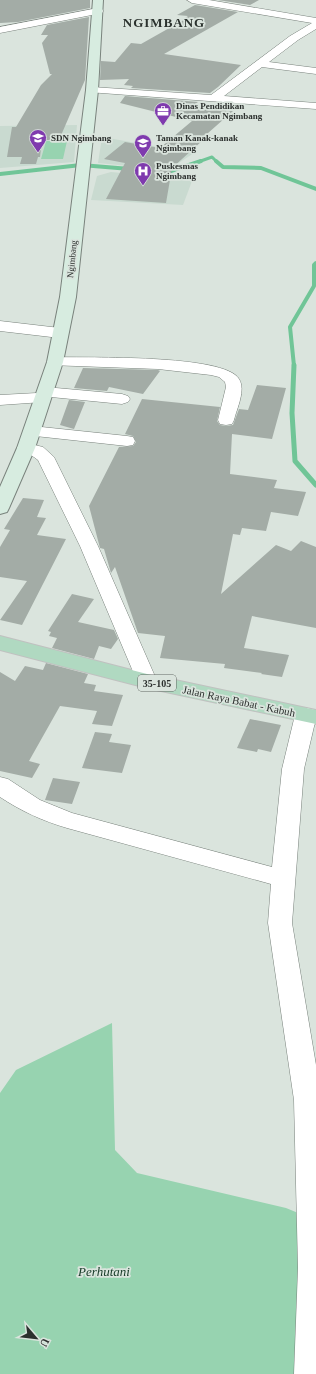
<svg xmlns="http://www.w3.org/2000/svg" width="316" height="1374" font-family="'Times New Roman',serif">
<rect width="100%" height="100%" fill="#dae4dd"/>
<path fill="#c9dad0" d="M77 125 74 162 0 168V126Z
M102 137 194 153 168 170 98 163Z
M111 172 133 174 192 181 183 205 91 200 97 176Z"/>
<path fill="#97d3b0" d="M46 141H67L63 159H41Z
M112 1023 115 1150 137 1173 286 1208 303 1215 316 1374H0V1093L16 1070Z"/>
<g fill="none" stroke-linecap="round" stroke-linejoin="round">
<path stroke="#70c597" stroke-width="3" d="M198 162 212 157 217 162"/>
<path stroke="#70c597" stroke-width="4" d="M216 161 223 167 261 168 316 189
M165 173 201 161
M0 174 81 165 130 169
M294 366 290 327 314 286V265L316 263"/>
<path stroke="#70c597" stroke-width="5" d="M294 365 292 413 295 461 316 485"/>
</g>
<path fill="#a3aca6" d="M0 0H90V8L18 22 0 23Z
M218 0H259L250 5Z
M195 5 238 12 164 54 241 65 218 87 210 93 131 88 133 86 124 85 129 79 100 80 101 61 115 62 131 43 141 44 187 18H185L188 16 177 15Z
M89 17 85 80 59 140H42L40 157H38L36 164H20L22 157H7L12 127H16L41 85 52 74H50L42 43 48 35H41L47 25Z
M125 96 198 102 192 106 233 111 199 141H202L172 168 166 203 106 199 125 163 104 159 125 142 160 148 192 121 120 103Z
M83 368 158 370 160 371 143 394 109 387 107 391 74 388Z
M257 385 286 388 272 439 232 434 230 474 277 480 274 488 306 492 298 516 271 512 266 531 242 528 240 535 233 534 221 594 276 545 291 551 301 541 316 547V628L252 616 244 648 289 655 282 677 261 674 262 673 224 668 225 664 160 658 165 636 138 633 115 567 111 573 104 549 100 548 89 506 119 447 133 446 136 442 133 436 125 434 142 399 220 407 217 421 220 425 226 426 233 425 239 409 248 410Z
M69 400 85 402 74 429 60 425Z
M23 498 44 500 37 517 46 518 37 535 66 539 22 625 0 620 27 581 0 577V547L10 530 4 529Z
M72 594 94 599 78 622 114 630 118 639 111 649 99 646 94 659 52 648 57 638 49 636 51 632 48 631Z
M46 663 88 674 84 683 96 685 94 691 123 695 112 726 92 724 97 711 60 706 29 761 40 764 32 778 0 771V672L15 681 25 666 43 670Z
M250 719 281 725 271 752 258 749 257 752 237 748Z
M95 732 112 734 109 742 131 745 122 773 82 768Z
M53 778 80 782 72 804 45 800Z"/>
<g fill="none" stroke-linecap="round" stroke-linejoin="round">
<defs>
<path id="street" d="M187 0H209L316 18V29L298 40 269 62 316 68V74L262 67 224 96 316 103V109L88 92 86 90 88 88 92 87 211 95 290 36 312 23 192 3Z
M98 8 102 9 103 11 102 13 0 33V27Z
M0 321 60 328 65 330 68 333 65 336 60 338 0 331Z
M55 357C86 358 225 354 239 379 246 390 237 408 234 420L232 424 226 425 220 424 218 420 226 387 225 382 219 377 211 375 158 369 49 365 47 362 49 359Z
M45 387 122 394 128 396 130 399 128 402 122 404 51 397 49 400 43 402 0 405V395L37 393 39 389Z
M32 426 127 436 133 437 135 441 133 445 127 446 26 435 24 431 26 427Z
M26 443 43 447 54 457 98 546 157 681 154 686 147 688 140 686 137 681 80 546 38 460 31 455 20 452 17 448 20 444Z
M306 708 314 710 316 718 304 769 292 923 316 1065V1374H294L298 1268 294 1100 268 923 271 884 67 828C43 821 21 811 0 797V777L8 779 40 800 72 813 272 867 282 769 295 715 298 710Z"/>
<path id="secondary" d="M93 0H103L98 90 76 297 63 362 35 448 9 508 7 512 0 514V487L17 448 47 362 60 297 86 90Z"/>
<path id="primary" d="M0 636 147 674 316 710V724L147 688 0 650Z"/>
</defs>
<use href="#street" stroke="#79827c" stroke-width="1"/>
<use href="#secondary" stroke="#79827c" stroke-width="2"/>
<use href="#primary" stroke="#c0c1c0" stroke-width="2"/>
<use href="#street" fill="#fff" fill-rule="evenodd"/>
<use href="#secondary" fill="#d7ece0" fill-rule="evenodd"/>
<use href="#primary" fill="#b0d9c1" fill-rule="evenodd"/>
</g>
<defs>
<symbol id="office-pin" viewBox="-11 -11 22 30"><path d="M0 17L-7.5 6A9.5 9.5 0 1 1 7.5 6Z" fill="#7f3aae" stroke="#dae4dd"/><path d="M-6-3h4V-5.5h4V-3h4V5H-6ZM-1-4.5V-3h2v-1.5ZM-6 0V1H6V0Z" fill="#fff"/></symbol>
<symbol id="school-pin" viewBox="-11 -11 22 30"><path d="M0 17L-7.5 6A9.5 9.5 0 1 1 7.5 6Z" fill="#7f3aae" stroke="#dae4dd"/><path d="M0-5L7-2L0 1L-7-2ZM-4 1L0 2.5L4 1V4Q0 6-4 4Z" fill="#fff"/></symbol>
<symbol id="hospital-pin" viewBox="-11 -11 22 30"><path d="M0 17L-7.5 6A9.5 9.5 0 1 1 7.5 6Z" fill="#7f3aae" stroke="#dae4dd"/><path d="M-5-5h3v3.5h4V-5h3V5h-3V1.5h-4V5h-3Z" fill="#fff"/></symbol>
</defs>
<g fill-rule="evenodd">
<use href="#office-pin" x="153" y="101" width="20" height="27"/>
<use href="#school-pin" x="28" y="128" width="20" height="27"/>
<use href="#school-pin" x="133" y="133" width="20" height="27"/>
<use href="#hospital-pin" x="133" y="161" width="20" height="27"/>
</g>
<g text-anchor="middle" stroke-width="3.5" stroke-linejoin="round" paint-order="stroke">
<g font-size="9" font-weight="bold" fill="#2c302e" stroke="#dae4dd" text-anchor="start">
<text x="176" y="109">Dinas Pendidikan<tspan x="176" dy="10">Kecamatan Ngimbang</tspan></text>
<text x="51" y="141">SDN Ngimbang</text>
<text x="156" y="141">Taman Kanak-kanak<tspan x="156" dy="10">Ngimbang</tspan></text>
<text x="156" y="169">Puskesmas<tspan x="156" dy="10">Ngimbang</tspan></text>
</g>
<g font-size="9" fill="#2c302e" stroke="#dae4dd">
<text transform="translate(72 259) rotate(-84)" y="3">Ngimbang</text>
</g>
<rect fill="#dae4dd" stroke="#606662" stroke-width="1" x="138" y="675" width="38" height="16" rx="3"/>
<g font-size="10" font-weight="bold" fill="#2c302e">
<text x="157" y="687">35-105</text>
</g>
<g font-size="11" fill="#2c302e" stroke="#dae4dd">
<text transform="translate(239 701) rotate(12)" y="4">Jalan Raya Babat - Kabuh</text>
</g>
<g font-size="13" font-weight="bold" letter-spacing="1" fill="#2b322e" stroke="#dae4dd">
<text x="164" y="27">NGIMBANG</text>
</g>
<g font-size="13" font-style="italic" fill="#143926" stroke="#dae4dd">
<text x="104" y="1276">Perhutani</text>
</g>
</g>
<g transform="translate(36 1338) rotate(118)" stroke="#dae4dd" stroke-width="3" paint-order="stroke">
<path d="M0-3L7 15L0 10L-7 15Z" fill="#2c302e"/>
<text y="-6" font-size="11" font-weight="bold" text-anchor="middle" fill="#2c302e">U</text>
</g>
</svg>
